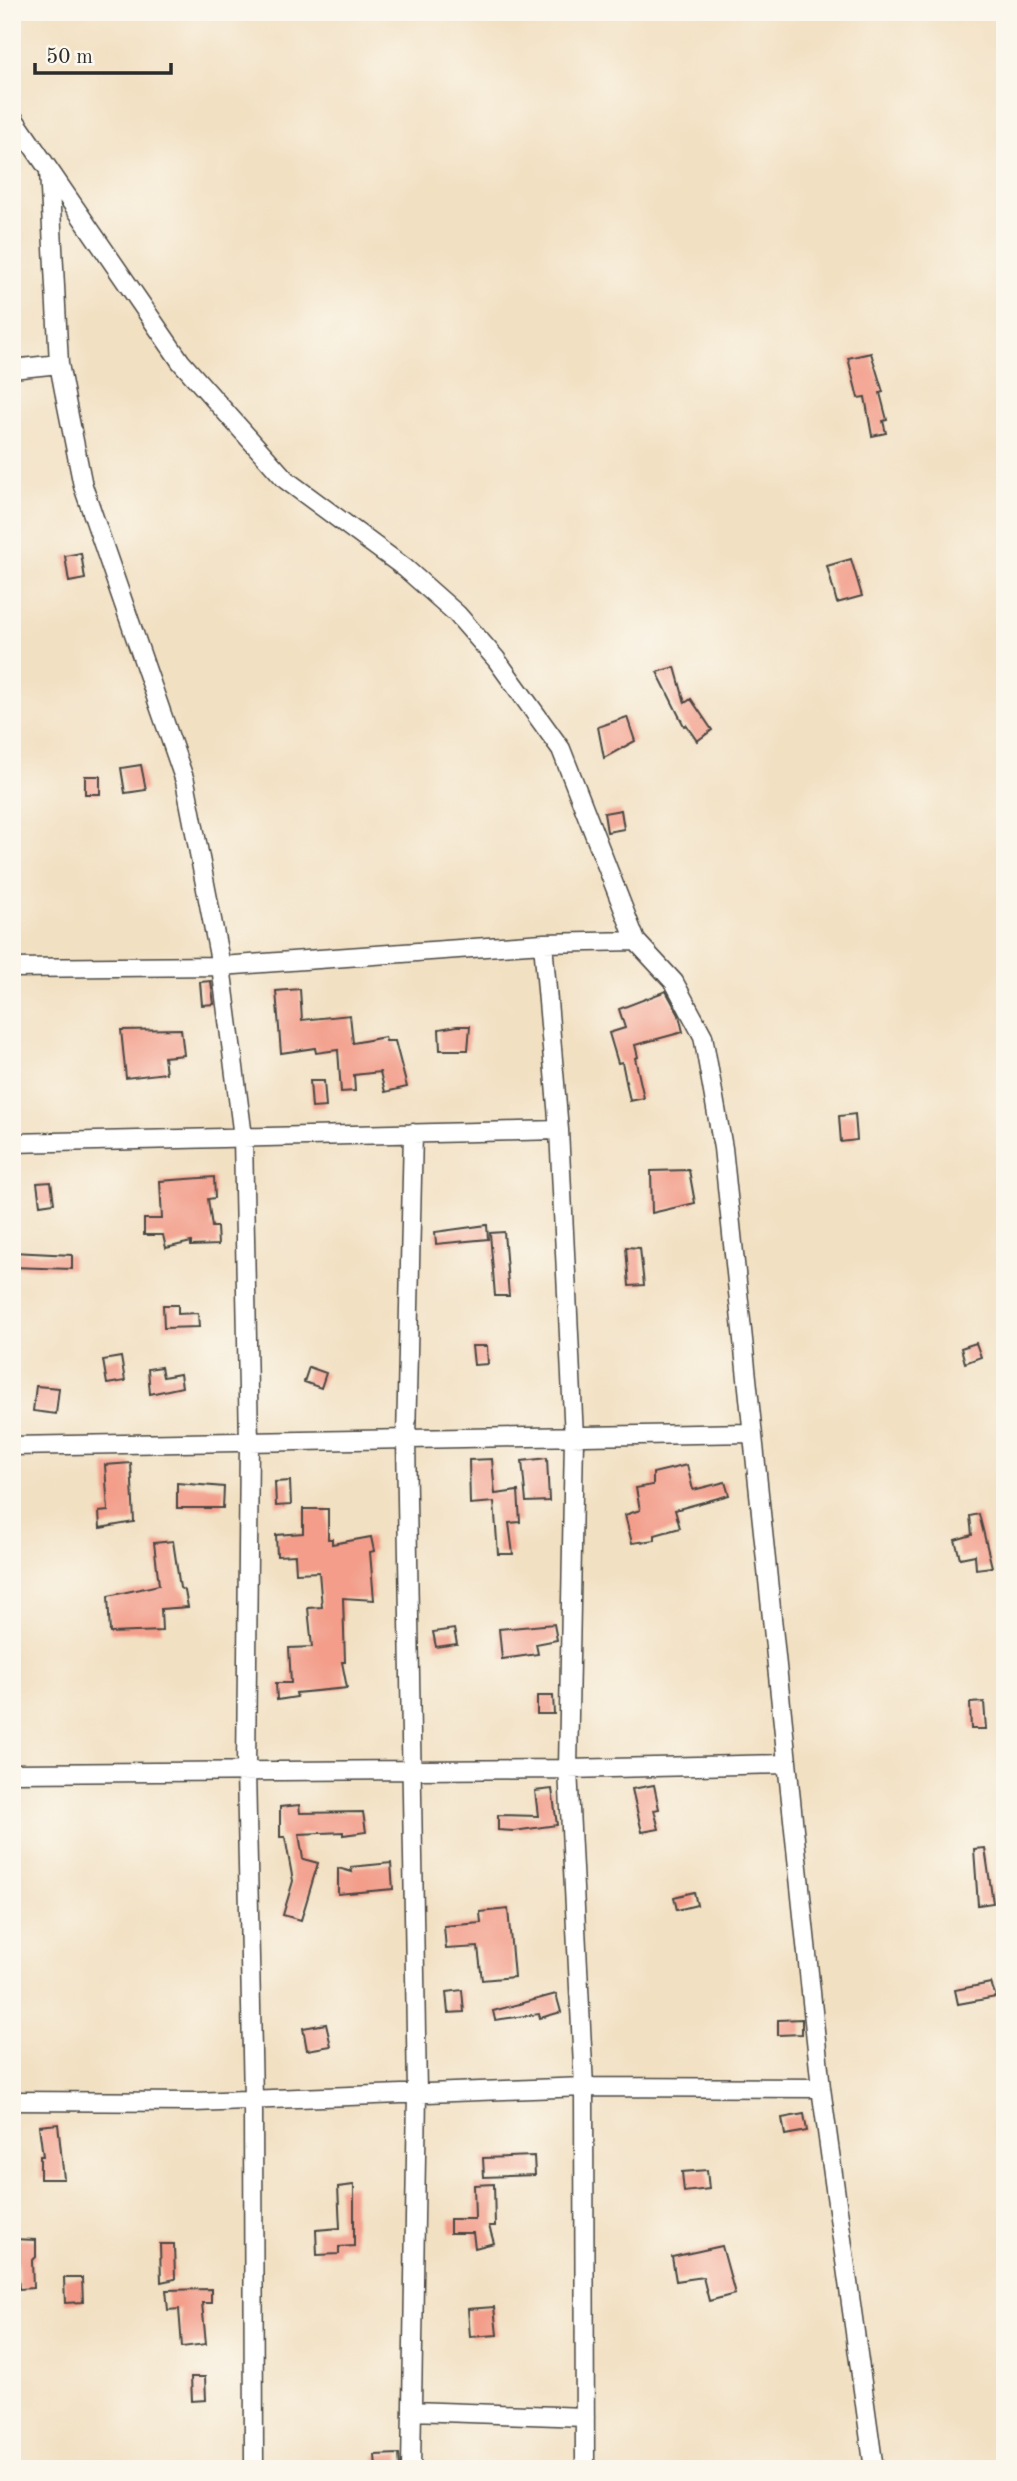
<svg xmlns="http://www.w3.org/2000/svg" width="1017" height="2481" font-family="'Old Standard TT',serif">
<rect width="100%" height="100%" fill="#fbf7ec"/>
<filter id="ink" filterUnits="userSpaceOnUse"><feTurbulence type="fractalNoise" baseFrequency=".0143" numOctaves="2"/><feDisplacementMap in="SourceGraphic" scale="14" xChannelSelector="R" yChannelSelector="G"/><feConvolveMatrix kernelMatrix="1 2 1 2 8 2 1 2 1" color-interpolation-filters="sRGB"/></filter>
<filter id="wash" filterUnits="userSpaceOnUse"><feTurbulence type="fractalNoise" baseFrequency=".00686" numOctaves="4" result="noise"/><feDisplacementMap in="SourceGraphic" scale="28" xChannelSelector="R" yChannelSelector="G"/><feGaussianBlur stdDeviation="1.57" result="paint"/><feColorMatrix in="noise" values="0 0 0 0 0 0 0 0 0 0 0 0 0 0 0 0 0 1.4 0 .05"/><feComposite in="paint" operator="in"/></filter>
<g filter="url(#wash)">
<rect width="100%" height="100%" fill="#f2e0c2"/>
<g id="blocks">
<path fill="#f39d8a" d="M871 353 883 392 880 393 887 420 883 421 886 433 872 436 865 397 858 398 848 358Z
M81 553 85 579 69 582 65 556Z
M851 559 862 596 837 603 827 566Z
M675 667 685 703 691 699 712 730 697 741 686 725 684 726 657 672Z
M627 717 635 741 604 758 598 727Z
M141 765 146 790 125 793 121 768Z
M85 776H100V794H85Z
M621 810 624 829 607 832 604 813Z
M211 981 214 1004 202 1005 200 982Z
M300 989 302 1020 350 1015 353 1043 385 1037 386 1041H395L407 1087 385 1092 380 1072 354 1075 355 1091 341 1092 338 1050 316 1053 315 1048 281 1053 276 991Z
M666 991 679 1015 683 1032 635 1045 638 1057 635 1058 644 1098 630 1101 622 1062 618 1063 609 1033 625 1028 619 1009Z
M457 1026H470L468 1050H440L439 1029Z
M181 1029 184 1055 164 1057 166 1073 126 1078 121 1030Z
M310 1081H324L326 1107 312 1108Z
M855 1114 857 1140 841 1142 839 1116Z
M689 1170 695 1203 652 1213 651 1171Z
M214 1177 215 1198 208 1199 212 1227H217L218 1245 191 1246V1242L166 1248 163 1235H144V1219H162L160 1181Z
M51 1182 54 1203 40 1205 37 1183Z
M487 1225 488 1239 436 1244 435 1232Z
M504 1232 509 1296H495L490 1233Z
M626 1247 640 1248 644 1285 629 1286Z
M12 1252 72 1255V1269L12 1267Z
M163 1305H178V1314L198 1313 199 1327 164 1328Z
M976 1343 981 1357 965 1363 961 1348Z
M472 1346H487L488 1364 474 1365Z
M121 1357 125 1381 107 1384 103 1360Z
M161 1367 163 1377 180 1374 182 1387 150 1394 148 1369Z
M309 1367 326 1373 321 1388 304 1382Z
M36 1386 59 1388 56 1414 33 1411Z
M547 1458 549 1501 526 1502 522 1461Z
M492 1459 495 1494 518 1491 520 1522 509 1523 513 1554H498L494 1502 470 1504 469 1460Z
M131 1463 134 1522 100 1528 99 1512 108 1511 105 1465Z
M687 1465 693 1490 725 1482 729 1495 675 1510 680 1528 655 1535V1540L632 1543 625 1515 640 1510 636 1488 653 1485V1473Z
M290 1481 291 1505 276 1506 275 1482Z
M177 1483 224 1487 223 1508H177Z
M303 1509H328V1539H332V1544L371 1537 374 1551 370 1552 374 1600 343 1598 345 1662H342L347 1688 296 1693 297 1697 277 1700 276 1683H291L289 1648 312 1647 308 1608 322 1607 319 1572 296 1573 295 1555 277 1556 276 1535 303 1533Z
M979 1514 992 1567 976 1569 975 1555 960 1558 955 1540 972 1535 970 1516Z
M173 1541 180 1588 185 1591 188 1607 161 1609 162 1631 110 1633 108 1596 159 1585 154 1543Z
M554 1624 557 1640 536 1644 538 1654 502 1659 499 1629Z
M454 1629 457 1644 436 1647 433 1632Z
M537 1696H553L554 1714H537Z
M984 1702 986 1729H971L970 1703Z
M654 1785 659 1809 654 1810 659 1829 642 1832 632 1789Z
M552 1789 557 1825 514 1831 498 1830V1815L538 1816 535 1791Z
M299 1805 300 1813 363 1812 366 1832 343 1835V1832L299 1834 303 1859 318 1863 301 1920 283 1915 293 1881 285 1837H280V1807Z
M985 1848 993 1903 978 1905 974 1849Z
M391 1863 393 1889 338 1894V1868L352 1872 351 1867Z
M694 1892 697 1905 677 1910 674 1897Z
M508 1909 514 1977 482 1980 478 1947 446 1949 444 1926 481 1923 480 1912Z
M991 1983 996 1997 958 2004 955 1990Z
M462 1990 464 2012 448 2013 446 1992Z
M556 1994 561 2012 540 2018 539 2014 495 2020 493 2011Z
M802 2019V2034L778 2035V2020Z
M326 2024 331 2046 307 2050 303 2028Z
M804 2114 807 2131 785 2135 782 2118Z
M58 2124 64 2179H40V2156H43L39 2126Z
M534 2156 535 2175 484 2177 483 2158Z
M707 2170 709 2189 684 2192 682 2172Z
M494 2184 495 2226H489L494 2243 475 2248 473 2233H450V2219H475L474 2185Z
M354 2185V2246L339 2247V2254L317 2255 316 2230 340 2228 338 2187Z
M12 2239 36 2240V2257L32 2261 33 2288 19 2289 17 2261H12Z
M160 2244H174L175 2279 161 2282Z
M722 2246 735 2294 709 2301 703 2277 676 2281 672 2257Z
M64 2278H82L83 2302 65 2303Z
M211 2289V2303H202L206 2344 182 2347 179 2309 168 2310 166 2290Z
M494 2307 497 2335 470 2337 468 2309Z
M191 2377H205L206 2400 192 2401Z
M399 2454 400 2469H376L375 2455Z"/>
</g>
</g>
<g filter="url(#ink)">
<use href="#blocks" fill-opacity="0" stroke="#494642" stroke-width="2"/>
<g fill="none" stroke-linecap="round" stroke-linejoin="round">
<defs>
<path id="minor" d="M12 116 181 362 286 480 405 568 457 614 496 659 561 749 636 941 674 982 703 1036 723 1148 821 2088 874 2469
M49 170 59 364 67 406 83 486 185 781 221 966 243 1137 249 1442 246 1771 253 2099 254 2469
M12 369 59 364
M543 943 559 1130 574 1437 568 1769 584 2087 585 2469
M12 968 221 966 543 943 636 941
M12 1143 559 1130
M12 1446 752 1433
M12 1773 568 1769 787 1764
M12 2101 195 2102 584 2087 821 2088
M412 2411 585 2417
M411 2469 417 2093 406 1439 413 1133"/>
</defs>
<use href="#minor" stroke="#494642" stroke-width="21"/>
<use href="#minor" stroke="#fff" stroke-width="18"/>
</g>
</g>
<rect width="1017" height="2481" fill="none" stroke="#fbf7ec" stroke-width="42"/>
<path d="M35 63v10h136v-10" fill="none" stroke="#2b2b2b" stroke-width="3.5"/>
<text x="46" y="63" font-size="21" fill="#2b2b2b" stroke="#fbf7ec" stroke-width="5" paint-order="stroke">50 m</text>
</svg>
